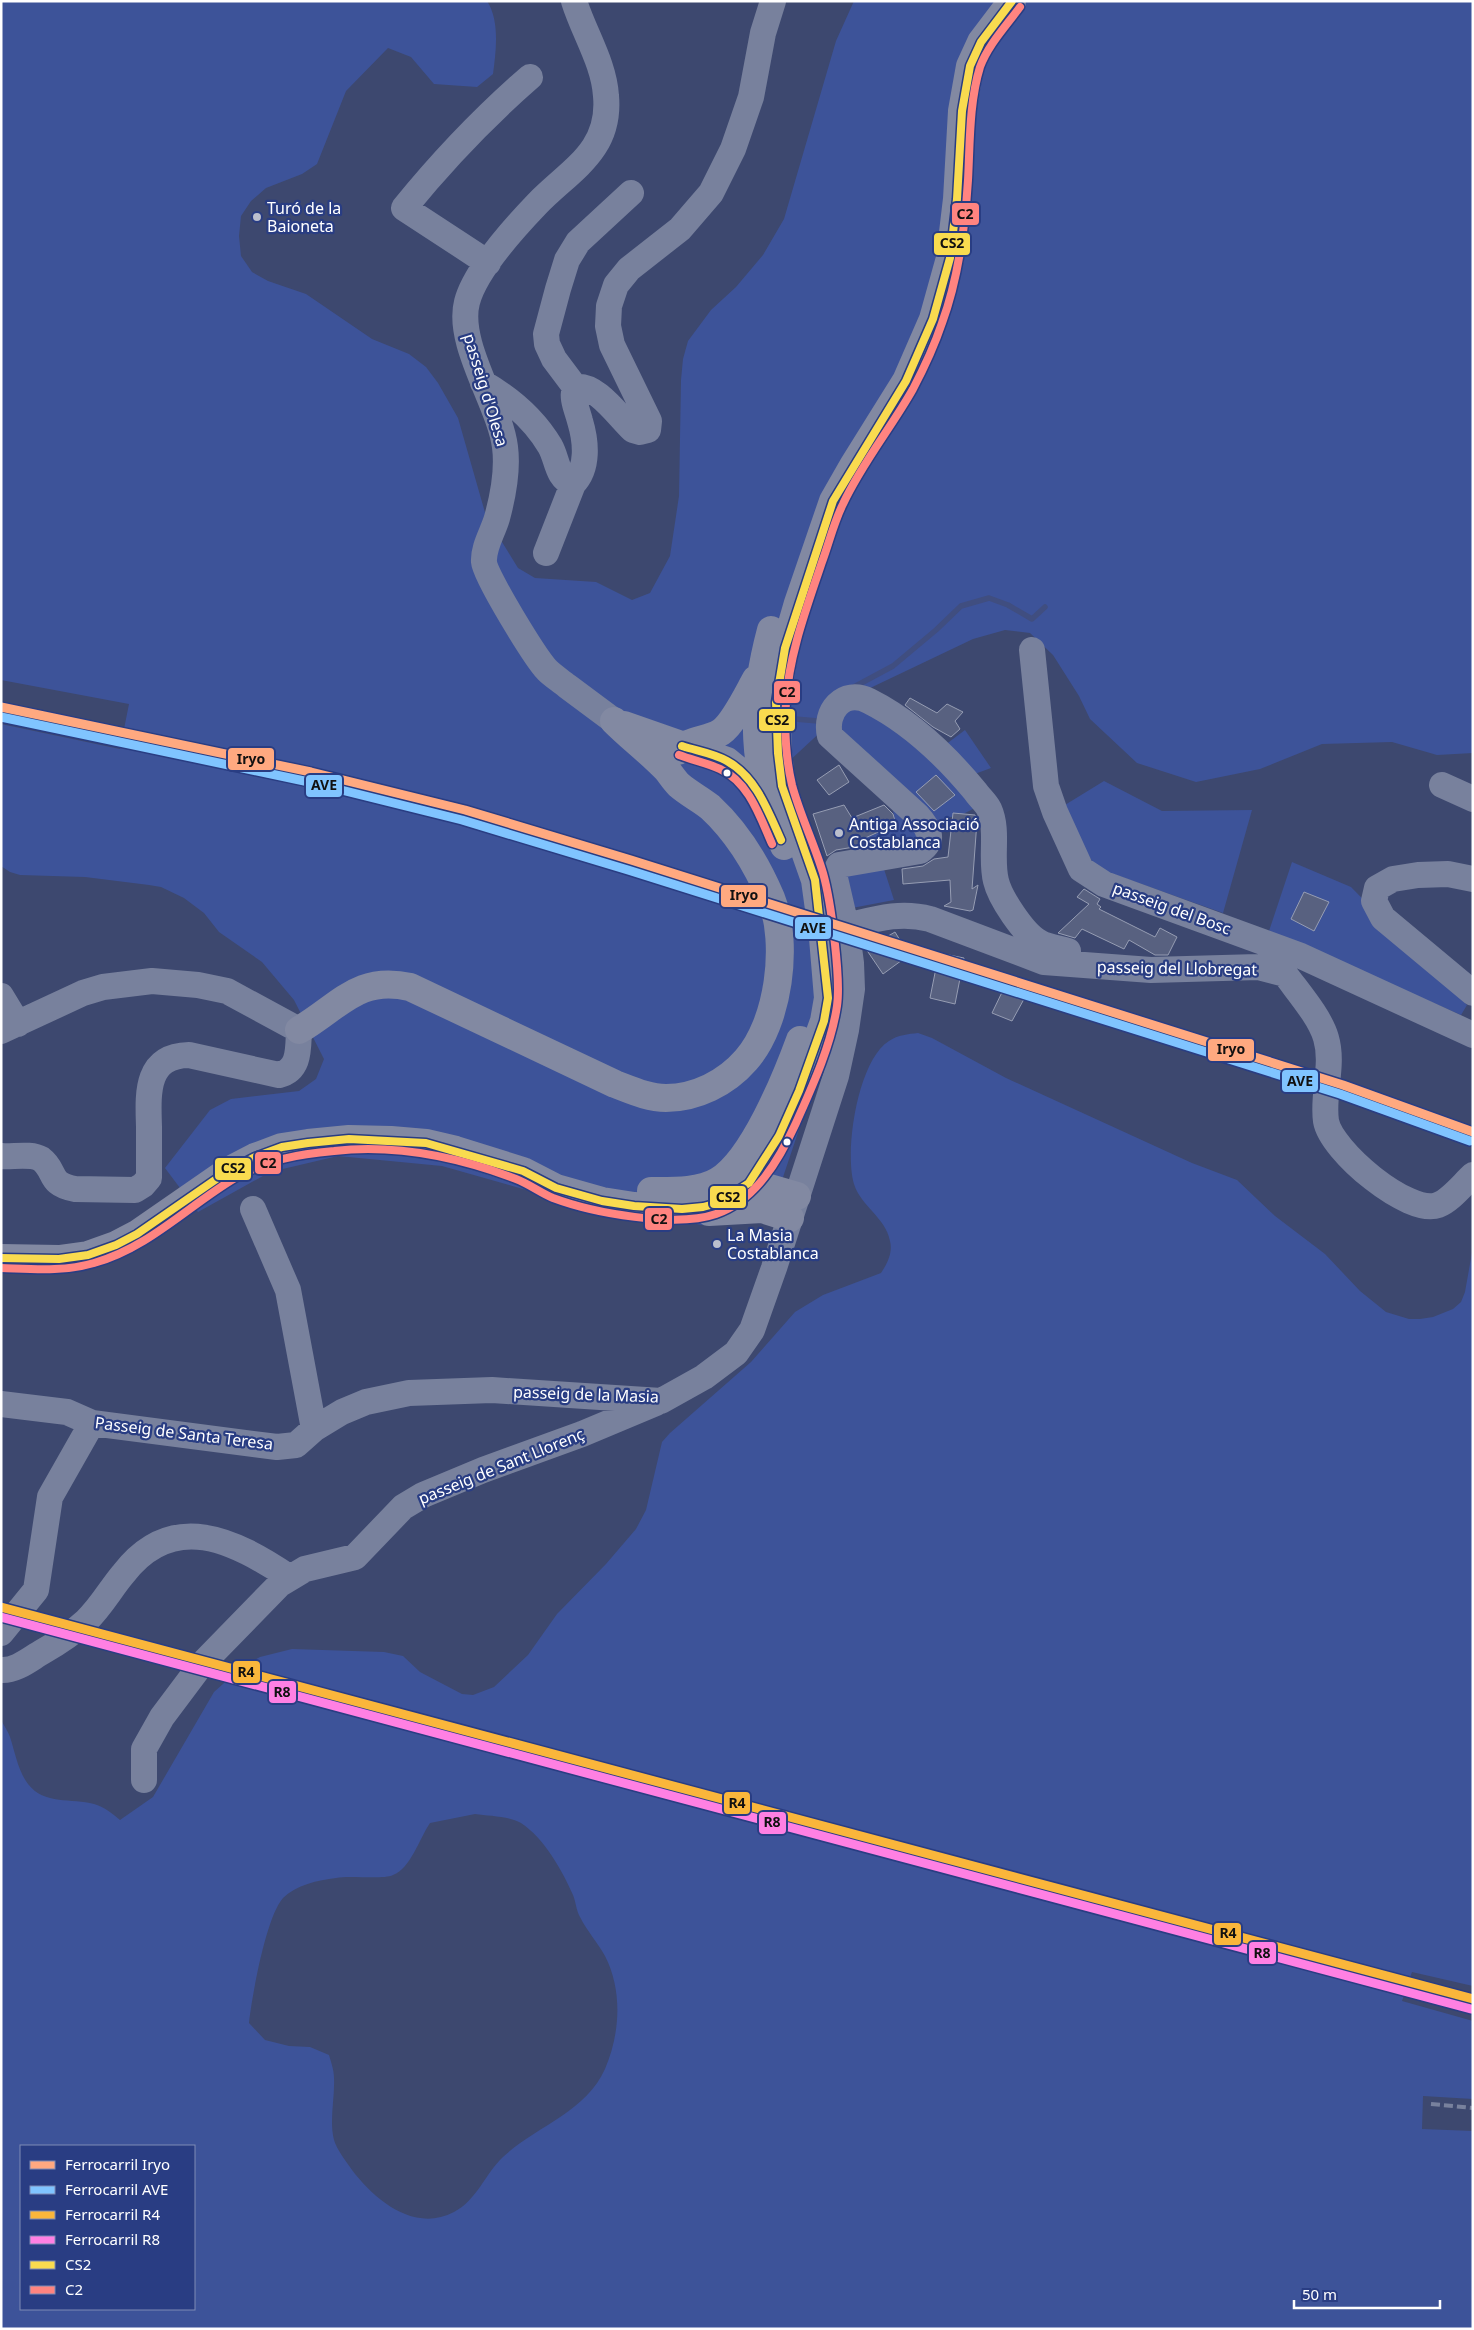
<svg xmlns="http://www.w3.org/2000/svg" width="1474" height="2330" font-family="'Noto Sans',sans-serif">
<rect width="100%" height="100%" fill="#3d486f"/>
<path fill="#3d5399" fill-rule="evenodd" d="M1 1H487C500 21 496 51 493 74L477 87 434 84 411 57 388 48 346 91 317 164 302 174 266 188 251 201 241 216 239 236 241 256 252 272 268 281 306 294 372 339 409 354 426 367 438 383 458 418 486 516 518 568 535 578 596 582 632 600 650 593 670 556 679 496 681 380 683 359 688 341 711 310 736 287 763 255 784 219 836 41 854 1H1473V753L1437 755 1392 742 1322 744 1260 769 1196 782 1137 763 1090 719 1079 696 1053 655 1030 633 1005 630 973 639 866 690 786 764 827 1046 778 1192 738 1217 702 1225 562 1200 442 1166 338 1156 270 1172 198 1212 165 1168 210 1110 231 1099 299 1091 316 1079 324 1059 294 1000 262 962 219 932 204 913 184 898 161 887 149 885 85 877 20 875 10 872 1 866V724L120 749 129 704 1 680Z
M855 703 927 748 977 807 963 814 931 822 839 738 842 715Z
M965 730 991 768 972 775 945 745Z
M1104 781 1162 811 1252 810 1223 913 1096 868 1060 808Z
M891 803 920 838 870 851 864 836 873 835 896 824Z
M1292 862 1351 887 1467 1005 1461 1015 1269 931Z
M883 866 894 900 852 908 843 872Z
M918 1033 932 1038 1006 1078 1192 1163 1237 1180 1275 1216 1325 1254 1360 1291 1386 1312 1409 1319H1420L1433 1317 1453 1309 1461 1302 1465 1292 1473 1247V1986L1412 1972 1402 2001 1473 2021V2099L1423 2096 1422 2129 1473 2131V2329H1V1720C4 1726 8 1731 10 1737 15 1752 18 1771 28 1784 44 1805 72 1798 94 1804 104 1807 112 1813 120 1820L153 1797 214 1692 242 1667 260 1657 292 1649 384 1652 403 1656 420 1672 462 1694 473 1695 494 1687 528 1655 557 1614 606 1564 636 1529 646 1510 662 1442 670 1433 751 1362 795 1312 823 1295 881 1273C887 1264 893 1253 890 1241 886 1218 860 1205 854 1184 844 1151 858 1060 889 1041 898 1035 908 1034 918 1033ZM475 1814C489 1816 508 1816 521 1823 544 1838 562 1870 573 1895 576 1902 576 1910 580 1917 587 1931 598 1943 605 1956 623 1991 620 2034 605 2069 586 2112 535 2127 503 2157 485 2174 477 2200 454 2212 414 2233 375 2200 352 2170 346 2161 337 2150 334 2140 329 2120 335 2098 334 2078 334 2070 331 2062 329 2055L310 2047 289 2046 265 2040 249 2023C252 1996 266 1917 283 1898 296 1885 318 1880 336 1878 350 1875 382 1880 393 1875 411 1868 419 1839 430 1823ZM21 2146H194V2309H21Z"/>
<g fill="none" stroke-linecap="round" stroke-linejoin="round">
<path stroke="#404e80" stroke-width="5.5" d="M852 688 893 666 936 630 961 606 989 598 1008 605 1032 619 1045 607
M795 719 818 721 821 717"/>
</g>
<path fill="#586180" stroke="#969db3" d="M910 698 937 713 947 704 963 712 955 721 960 729 951 737 933 727 905 705Z
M839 765 849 782 829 795 817 780Z
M936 775 955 795 934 811 916 792Z
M844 805 852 818 884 805 893 814 896 824 863 839 866 845 836 850 827 856 813 814Z
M953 813 975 815 977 821 972 889 978 885 973 910 970 911 944 906 951 902 950 880 903 884 902 869 923 866 934 859 948 857Z
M1084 889 1100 899 1097 904 1101 907 1099 909 1155 937 1160 928 1177 937 1168 955H1155L1129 940 1124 949 1082 929 1075 938 1058 933 1089 904 1077 897Z
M1304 892 1329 902 1314 931 1291 919Z
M895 932 909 955 883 974 866 949Z
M939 953 964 958 955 1004 930 998Z
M1005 986 1024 999 1012 1021 992 1013Z"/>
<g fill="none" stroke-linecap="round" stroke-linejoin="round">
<path stroke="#78819d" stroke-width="26" d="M574 1C584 33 604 63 606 96 611 151 570 170 537 204 514 228 475 271 467 302 456 344 500 405 505 447 508 470 503 496 497 518 493 532 483 547 484 562 485 576 535 657 547 670 553 676 561 681 567 686 583 698 598 709 614 721
M488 263 404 208C443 160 484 117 530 77
M483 383C509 398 534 419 550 446 558 460 556 477 573 484 589 468 586 441 580 421 577 409 571 398 575 387 596 383 618 416 633 430L640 432 648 430 649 421 612 345 608 326 609 306 616 285 629 269 680 229 711 193 733 149 751 97 763 33 773 1
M575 387 554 359 547 344 546 334 558 289 567 260 578 242 631 193
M546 553 573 484
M1032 650 1046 786 1055 812 1081 869 1104 884 1301 956 1473 1035
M1442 785 1473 799
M1473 879 1448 874 1418 875 1393 879 1377 888 1374 901 1383 918 1473 993
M846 926 834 874 839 865 920 851C936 840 928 827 917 815L830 736C824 712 843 688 869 701 909 721 946 756 975 791 979 797 986 803 989 809 999 831 990 858 996 881 1000 898 1024 934 1039 942 1047 947 1058 948 1068 951
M1 996 18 1024
M1 1031 83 993 103 987 152 981 198 985 227 991 299 1030C298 1049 300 1070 279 1075L189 1055C145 1056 148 1094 149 1127 149 1144 149 1161 149 1178L143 1185 135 1190 75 1189C47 1184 57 1171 41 1159 31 1153 13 1157 1 1156
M253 1209 288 1290 314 1429
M1 1404 67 1412 92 1423 277 1447 296 1445 314 1429 342 1412 366 1402 409 1393 492 1390 661 1401 704 1377 736 1353 752 1330 774 1268 836 1076 846 1030 852 989 851 963 846 926C875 919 900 911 930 919L1044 962 1151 970 1258 967 1285 974C1298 992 1320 1017 1326 1038 1334 1065 1322 1094 1326 1121 1331 1151 1409 1216 1438 1205 1451 1200 1463 1184 1473 1175
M1 1633 36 1590 50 1497 92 1423
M1 1670C16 1671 30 1659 42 1652 58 1643 73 1633 86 1621 101 1607 111 1588 124 1573 173 1510 234 1540 289 1577
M144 1780V1749L162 1717 201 1665 280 1584 305 1569 355 1557 403 1507 423 1495 483 1470 582 1434 656 1403"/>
<path stroke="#8289a2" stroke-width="28" d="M771 630C750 709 751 770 784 846
M624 725 727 761 750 780 763 799
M678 751C689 739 707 741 721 732 734 723 748 693 756 679
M299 1030C340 1006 358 975 410 987L615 1084C631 1090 648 1098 666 1098 696 1098 726 1083 746 1060 779 1023 789 943 771 898 757 865 736 831 710 807 700 799 688 793 679 785 674 780 671 775 667 770 651 753 631 738 614 721
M733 1185H759L797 1196
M651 1191C672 1191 700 1192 718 1181 753 1160 786 1078 800 1040
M709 1212 762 1209 790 1218
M1 1258 59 1259 88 1255 116 1245 137 1234 228 1171 255 1157 282 1147 308 1143 349 1139 391 1140 426 1143 456 1150 523 1171 556 1188 602 1201 634 1206 682 1209 703 1207 718 1203 749 1183 779 1136 799 1091 824 1021 828 998 823 938 815 880 782 786 778 753 776 702 785 648 798 603 833 501 853 466 906 381 933 319 950 258 957 199 962 111 970 66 981 42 1012 1"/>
<path stroke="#78819d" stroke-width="4" stroke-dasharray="9 4" stroke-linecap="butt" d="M1431 2104 1473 2108"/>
<defs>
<path id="bus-1" d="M682 746C697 751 713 753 727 761 756 777 768 811 781 840
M1 1258 59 1259 88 1255 116 1245 137 1234 228 1171 255 1157 282 1147 308 1143 349 1139 426 1143 523 1171 556 1188 602 1201 634 1206 682 1209 703 1207 718 1203 749 1183 779 1136 799 1091 824 1021 828 998 815 880 782 786 778 753 776 702 785 648 833 501 906 381 933 319 950 258 957 199 962 111 970 66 981 42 1012 1"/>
<path id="bus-2" d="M679 755C692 760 707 763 720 769 749 782 760 817 772 844
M1 1268C32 1269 64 1272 94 1263 148 1248 188 1206 235 1178 267 1160 298 1154 334 1151 396 1144 458 1157 516 1179 529 1184 541 1193 553 1198 593 1213 676 1228 716 1214 756 1200 779 1160 796 1123 812 1087 831 1046 837 1006 841 979 831 901 823 873 814 843 800 815 792 785 786 760 784 728 786 702 789 654 807 607 822 562 829 543 834 522 843 504 862 463 891 428 913 389 924 368 935 344 942 323 959 277 965 228 968 180 970 144 969 103 980 67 988 45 1006 26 1020 7"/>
</defs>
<use href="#bus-1" stroke="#293d83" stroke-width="11"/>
<use href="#bus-2" stroke="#293d83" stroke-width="11"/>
<use href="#bus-1" stroke="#f9db4f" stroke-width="8"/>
<use href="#bus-2" stroke="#ff8480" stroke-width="8"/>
<defs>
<path id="rail-1" d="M1 707 311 772 465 810 631 860 1343 1085 1473 1132"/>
<path id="rail-2" d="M1 717 309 782 462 820 628 870 1340 1094 1470 1141"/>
<path id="rail-3" d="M1 1607 1473 1999"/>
<path id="rail-4" d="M1 1617 1471 2009"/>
</defs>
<use href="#rail-1" stroke="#293d83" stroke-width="12"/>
<use href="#rail-2" stroke="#293d83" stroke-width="12"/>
<use href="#rail-3" stroke="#293d83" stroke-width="12"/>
<use href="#rail-4" stroke="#293d83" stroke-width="12"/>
<use href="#rail-1" stroke="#ffa980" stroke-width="9"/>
<use href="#rail-2" stroke="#80c4ff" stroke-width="9"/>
<use href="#rail-3" stroke="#fab63b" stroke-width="9"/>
<use href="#rail-4" stroke="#ff80e3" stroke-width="9"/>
</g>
<g fill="#bbbfcd" stroke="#293d83" stroke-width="2">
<circle cx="257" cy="217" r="5"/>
<circle cx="839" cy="833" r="5"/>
<circle cx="717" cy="1244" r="5"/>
</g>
<g fill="#fff" stroke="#293d83" stroke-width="2">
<circle cx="727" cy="773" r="4.5"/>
<circle cx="787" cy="1142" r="4.5"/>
</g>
<g text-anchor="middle" stroke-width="4.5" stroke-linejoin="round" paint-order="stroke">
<g font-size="16" fill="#fff" stroke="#293d83" text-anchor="start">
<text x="267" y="214">Turó de la<tspan x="267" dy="18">Baioneta</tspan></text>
<text x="849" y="830">Antiga Associació<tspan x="849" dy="18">Costablanca</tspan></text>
<text x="727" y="1241">La Masia<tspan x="727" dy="18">Costablanca</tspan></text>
</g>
<g font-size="16" fill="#fff" stroke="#293d83">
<text transform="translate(486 390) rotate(73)" y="6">passeig d'Olesa</text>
<text transform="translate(1172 908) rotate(20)" y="6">passeig del Bosc</text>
<text transform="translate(1177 968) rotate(1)" y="6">passeig del Llobregat</text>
<text transform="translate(586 1394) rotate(2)" y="6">passeig de la Masia</text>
<text transform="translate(184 1433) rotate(7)" y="6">Passeig de Santa Teresa</text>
<text transform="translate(501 1466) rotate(-22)" y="6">passeig de Sant Llorenç</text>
</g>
</g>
<g stroke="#293d83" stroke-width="2">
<rect x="951" y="202" width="29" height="24" rx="5" fill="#ff8480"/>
<rect x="933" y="232" width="38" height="24" rx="5" fill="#f9db4f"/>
<rect x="773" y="680" width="28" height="24" rx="5" fill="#ff8480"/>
<rect x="758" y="708" width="38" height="24" rx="5" fill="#f9db4f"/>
<rect x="227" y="747" width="48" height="24" rx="5" fill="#ffa980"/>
<rect x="305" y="774" width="38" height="24" rx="5" fill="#80c4ff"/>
<rect x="720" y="884" width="47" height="24" rx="5" fill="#ffa980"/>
<rect x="794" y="916" width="38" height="24" rx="5" fill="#80c4ff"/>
<rect x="1207" y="1038" width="48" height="24" rx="5" fill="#ffa980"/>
<rect x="1281" y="1069" width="38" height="24" rx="5" fill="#80c4ff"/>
<rect x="254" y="1151" width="28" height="24" rx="5" fill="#ff8480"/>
<rect x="214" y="1157" width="38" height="24" rx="5" fill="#f9db4f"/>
<rect x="709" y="1185" width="38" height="24" rx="5" fill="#f9db4f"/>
<rect x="644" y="1207" width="29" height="24" rx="5" fill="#ff8480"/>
<rect x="232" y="1660" width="29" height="24" rx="5" fill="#fab63b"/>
<rect x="268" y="1680" width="29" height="24" rx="5" fill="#ff80e3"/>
<rect x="723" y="1791" width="28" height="24" rx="5" fill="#fab63b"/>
<rect x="758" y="1811" width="29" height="24" rx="5" fill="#ff80e3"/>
<rect x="1213" y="1922" width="29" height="24" rx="5" fill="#fab63b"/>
<rect x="1248" y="1941" width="29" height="24" rx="5" fill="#ff80e3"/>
</g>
<g font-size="14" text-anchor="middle" font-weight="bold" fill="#111">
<text x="965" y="219">C2</text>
<text x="952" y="248">CS2</text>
<text x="787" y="697">C2</text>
<text x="777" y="725">CS2</text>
<text x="251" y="764">Iryo</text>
<text x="324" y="790">AVE</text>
<text x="744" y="900">Iryo</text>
<text x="813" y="933">AVE</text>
<text x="1231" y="1054">Iryo</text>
<text x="1300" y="1086">AVE</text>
<text x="268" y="1168">C2</text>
<text x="233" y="1173">CS2</text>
<text x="728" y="1202">CS2</text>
<text x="659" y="1224">C2</text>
<text x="246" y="1677">R4</text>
<text x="282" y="1697">R8</text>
<text x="737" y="1808">R4</text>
<text x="772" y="1827">R8</text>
<text x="1228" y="1938">R4</text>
<text x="1262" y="1958">R8</text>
</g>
<rect width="1474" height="2330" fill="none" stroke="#ffffff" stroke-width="5"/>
<rect x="20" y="2145" width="175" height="165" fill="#293d83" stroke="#7f8bb5"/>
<rect x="30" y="2161" width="25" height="8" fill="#ffa980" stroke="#7f8bb5"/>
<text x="65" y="2170" font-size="15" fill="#ffffff">Ferrocarril Iryo</text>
<rect x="30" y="2186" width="25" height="8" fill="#80c4ff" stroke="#7f8bb5"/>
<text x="65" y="2195" font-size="15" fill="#ffffff">Ferrocarril AVE</text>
<rect x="30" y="2211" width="25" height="8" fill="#fab63b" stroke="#7f8bb5"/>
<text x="65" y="2220" font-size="15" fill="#ffffff">Ferrocarril R4</text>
<rect x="30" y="2236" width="25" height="8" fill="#ff80e3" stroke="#7f8bb5"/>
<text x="65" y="2245" font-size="15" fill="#ffffff">Ferrocarril R8</text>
<rect x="30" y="2261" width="25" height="8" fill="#f9db4f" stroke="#7f8bb5"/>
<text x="65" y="2270" font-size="15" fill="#ffffff">CS2</text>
<rect x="30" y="2286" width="25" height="8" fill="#ff8480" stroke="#7f8bb5"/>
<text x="65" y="2295" font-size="15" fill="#ffffff">C2</text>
<path d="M1294 2300v8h146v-8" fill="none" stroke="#ffffff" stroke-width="2.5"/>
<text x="1302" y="2300" font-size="15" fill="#ffffff" stroke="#293d83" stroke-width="4" paint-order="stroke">50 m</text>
</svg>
